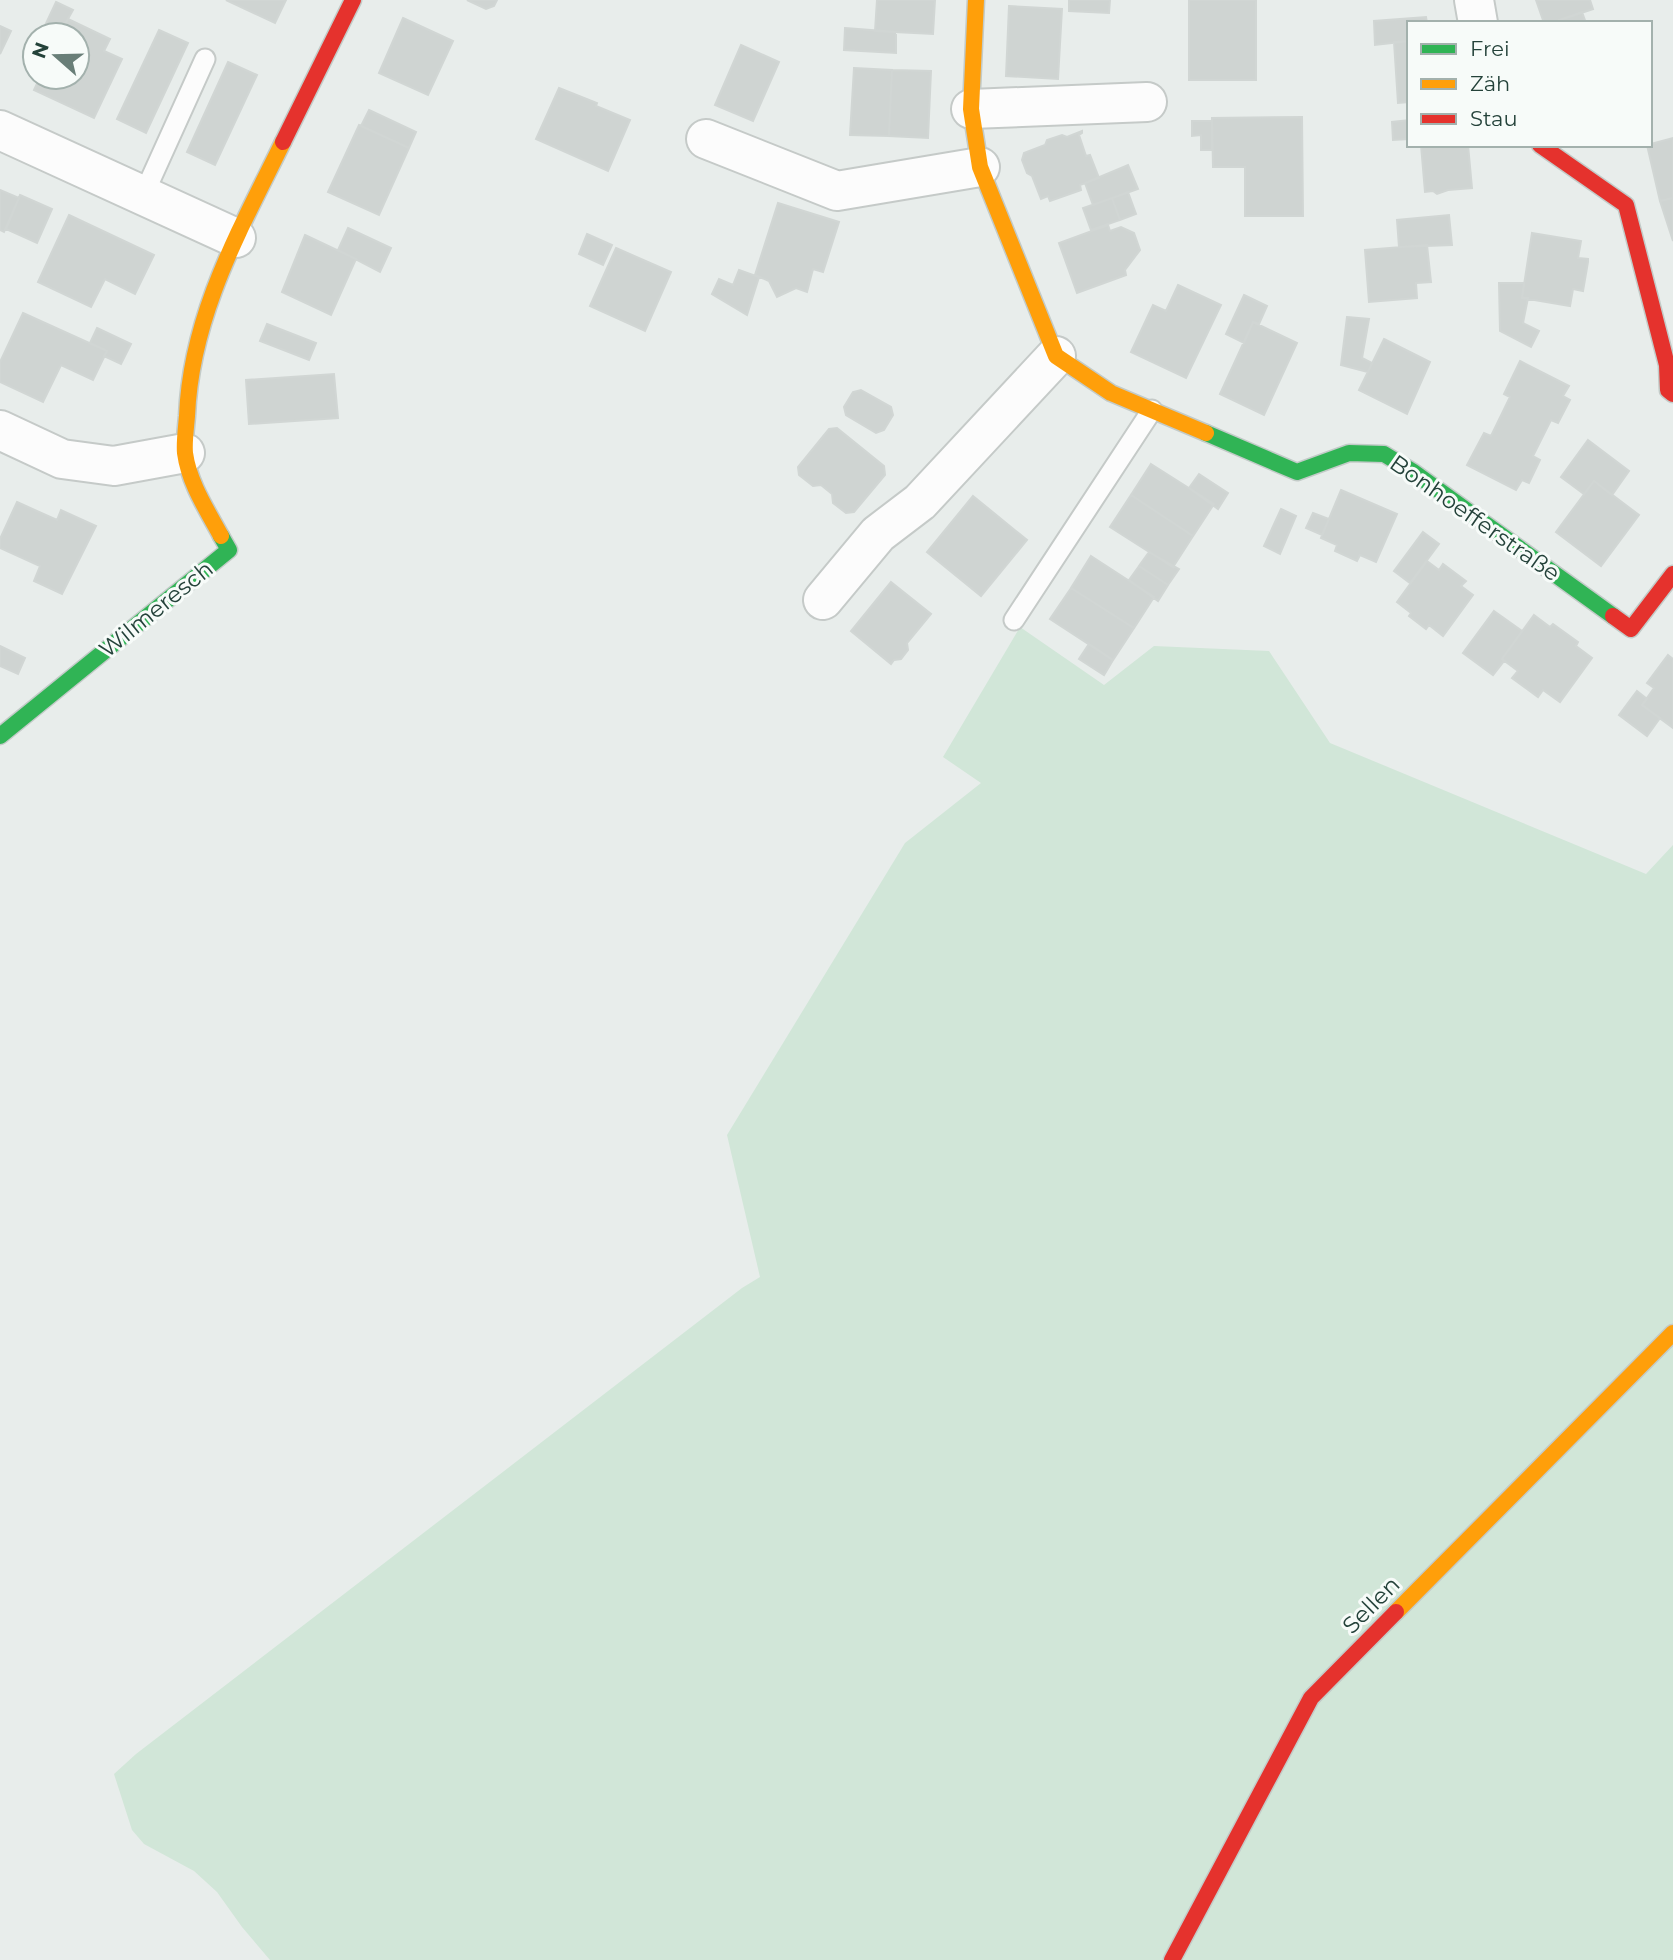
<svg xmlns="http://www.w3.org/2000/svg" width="1673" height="1960" font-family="Montserrat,sans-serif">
<rect width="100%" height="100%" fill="#e8edeb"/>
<path fill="#d1e6d8" d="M1020 627 1104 685 1154 646 1269 651 1330 743 1646 874 1673 845V1960H270L242 1927 217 1892 194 1871 144 1844 132 1830 114 1774 136 1754 742 1288 760 1277 727 1135 905 843 981 783 943 757Z"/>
<path fill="#cfd4d2" stroke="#d1d6d4" stroke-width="2" d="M226 0H286L275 23Z
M467 0H497L494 6 486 9Z
M877 0H935L933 34 875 31Z
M1069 0H1110L1109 13 1069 11Z
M1189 0H1256V80H1189Z
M1536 0H1590L1593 9 1551 23H1544Z
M56 2 73 10 59 35H50L42 32Z
M1009 6 1062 9 1058 79 1006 76Z
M1582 12 1586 23H1551Z
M1426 17 1427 23H1409V41L1375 45 1374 21Z
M403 18 453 41 428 95 379 73Z
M68 19 110 39 104 51 122 59 94 118 34 90 40 77H77V35H59Z
M0 26 11 31 0 54Z
M845 28 896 32V53L844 50Z
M159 30 188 43 146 133 117 119Z
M1409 41V102L1398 103 1394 42Z
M741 45 779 62 753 121 715 105Z
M228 62 257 75 215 165 187 152Z
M854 68 892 70 889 136 850 135Z
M892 70 931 71 928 138 889 136Z
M559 88 597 103 596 106 630 120 608 171 536 139Z
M369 110 416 132 409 148 361 126Z
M1302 117 1303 216H1245V167H1213L1212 118Z
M1409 120V139L1393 140 1392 122Z
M1192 121H1212V150H1201V135L1192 136Z
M359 125 409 148 379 215 328 192Z
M1082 131V133L1079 135 1086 156 1090 155 1099 178 1080 185 1081 190 1050 201 1048 196 1041 199 1032 176 1027 173 1022 160 1024 153 1045 145 1047 140 1062 135 1067 137Z
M1673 138V198L1660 201 1647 145Z
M1421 145H1468L1472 188 1448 190 1437 194 1433 191 1425 192Z
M1128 165 1138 189 1093 205 1085 183Z
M0 190 19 198 4 232 0 230Z
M1128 192 1136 214 1120 220 1112 198Z
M20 195 52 209 37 243 6 229Z
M1112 198 1120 220 1091 230 1083 208Z
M1673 198V241L1660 201Z
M778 203 839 222 823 272 813 269 807 292 796 288 777 297 769 281 755 275Z
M69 215 154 255 135 294 105 279 91 307 38 282Z
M1449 215 1452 245 1399 247 1397 220Z
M1108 225 1110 231 1121 227 1134 233 1140 250 1125 270 1126 275 1077 293 1059 243Z
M348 228 391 248 380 272 338 250Z
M1532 233 1581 241 1578 258 1588 259V262L1583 291 1573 289 1570 306 1522 298Z
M587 234 612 245 603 265 579 254Z
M305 235 356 259 331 315 282 292Z
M1427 245 1431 282 1416 283 1417 298 1369 302 1365 250Z
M616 248 671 272 645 331 590 306Z
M739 270 759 277 747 315 712 294 719 279 733 285Z
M1499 283H1524L1522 298H1528L1523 323 1539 331 1531 347 1500 331Z
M1178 285 1221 305 1186 378 1131 352 1153 305 1166 311Z
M1244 295 1267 306 1259 324 1253 322 1244 343 1226 334Z
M23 313 107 351 93 380 61 365 43 402 0 382V362Z
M1347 317 1369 319 1362 358 1372 363 1368 372 1341 365Z
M1253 322 1297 343 1264 415 1220 394Z
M267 324 316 343 309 360 260 341Z
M97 328 131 344 121 364 104 356 107 351 90 343Z
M1384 339 1430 362 1407 414 1359 390Z
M1520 361 1569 386 1563 396 1570 400 1558 423 1551 420 1533 456 1540 460 1529 483 1522 480 1516 490 1467 465 1484 433 1491 436 1510 397 1504 394Z
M334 374 338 418 249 424 246 380Z
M861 390 891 407 893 415 884 430 876 433 846 415 844 407 853 392Z
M837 428 884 466 885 475 854 512 846 513 833 503 832 494 821 485 813 486 799 475 798 467 829 429Z
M1588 440 1629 471 1612 495 1594 481 1584 494 1561 477Z
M1151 464 1214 504 1193 536 1131 495Z
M1199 474 1228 493 1218 509 1189 488Z
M1594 481 1639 515 1601 566 1556 532Z
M1341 490 1397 514 1376 562 1360 555 1357 561 1335 551 1337 545 1321 538Z
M1131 495 1193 536 1173 567 1110 527Z
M973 496 1027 540 981 596 927 552Z
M17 502 57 520 61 510 96 526 62 594 34 581 40 566 0 548V539Z
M1281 509 1296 516 1280 554 1264 546Z
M1313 513 1329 519 1322 535 1306 528Z
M1423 532 1439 544 1410 583 1394 571Z
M1149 552 1179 569 1168 585 1139 566Z
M1091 556 1154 597 1134 628 1071 588Z
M1427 561 1439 570 1443 564 1466 581 1461 586 1473 595 1443 636 1429 625 1426 629 1409 616 1411 613 1397 602Z
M1139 566 1168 585 1158 601 1129 580Z
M891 582 931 614 907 643 908 650 901 659 894 660 891 664 851 631Z
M1071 588 1134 628 1113 660 1050 619Z
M1494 611 1522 631 1502 659 1504 661 1493 675 1463 653Z
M1534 615 1550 627 1553 624 1578 642 1576 646 1592 658 1560 702 1543 690 1538 697 1512 678 1518 671 1502 659Z
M1089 644 1113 660 1104 675 1079 659Z
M0 646 25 658 18 674 0 666Z
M1668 655 1673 659V728L1642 705 1654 688 1647 683Z
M1637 691 1647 699 1642 705 1660 718 1647 736 1619 715Z"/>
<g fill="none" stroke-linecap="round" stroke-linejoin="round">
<defs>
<path id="lane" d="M143 196 205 59
M1014 620 1152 410"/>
<path id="street" d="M1474 0 1478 23
M971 109 1147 102
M0 130 236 238
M706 139 837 191 980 167
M0 430 62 459 114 466 185 453
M823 600 878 534 920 502 1056 356"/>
<path id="fast" d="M1206 433 1297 472 1349 453 1384 454 1412 471 1613 616
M0 736 229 550 221 536"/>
<path id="slow" d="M976 0 971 109 980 167 1056 356 1111 393 1206 433
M221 536C207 510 189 483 185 453 184 442 186 428 187 416 191 315 240 230 283 142
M1396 1612 1673 1333"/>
<path id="jam" d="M283 142 353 0
M1540 145 1626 205 1667 365 1668 390 1673 394
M1613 616 1631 629 1673 574
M1172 1960 1311 1698 1396 1612"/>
</defs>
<use href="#lane" stroke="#c5cac8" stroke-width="23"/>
<use href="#street" stroke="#c5cac8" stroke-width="42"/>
<use href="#fast" stroke="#c3cbc8" stroke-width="19"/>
<use href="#slow" stroke="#c3cbc8" stroke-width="19"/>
<use href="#jam" stroke="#c3cbc8" stroke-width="19"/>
<use href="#lane" stroke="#fcfcfc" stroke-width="19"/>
<use href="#street" stroke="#fcfcfc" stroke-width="38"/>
<use href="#fast" stroke="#30b455" stroke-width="16"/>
<use href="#slow" stroke="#ff9f0a" stroke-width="16"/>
<use href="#jam" stroke="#e5322d" stroke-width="16"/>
</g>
<g text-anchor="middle" stroke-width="6" stroke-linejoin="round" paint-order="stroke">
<g font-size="23" fill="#24423a" stroke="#f7fbf9">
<text transform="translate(1475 518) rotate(35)" y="8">Bonhoefferstraße</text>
<text transform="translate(156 609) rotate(-39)" y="8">Wilmeresch</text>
<text transform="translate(1371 1605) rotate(-45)" y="8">Sellen</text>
</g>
</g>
<rect x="1407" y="21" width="245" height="126" fill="#f7fbf9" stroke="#a3b1ad" stroke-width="2"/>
<rect x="1421" y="44" width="35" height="10" fill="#30b455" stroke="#a3b1ad" stroke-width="2"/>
<text x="1470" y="56" font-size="21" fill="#24423a">Frei</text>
<rect x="1421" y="79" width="35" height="10" fill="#ff9f0a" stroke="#a3b1ad" stroke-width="2"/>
<text x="1470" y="91" font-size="21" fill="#24423a">Zäh</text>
<rect x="1421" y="114" width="35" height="10" fill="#e5322d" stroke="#a3b1ad" stroke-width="2"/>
<text x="1470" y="126" font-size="21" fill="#24423a">Stau</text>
<g transform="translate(56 56) rotate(290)"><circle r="33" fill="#f7fbf9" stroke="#a3b1ad" stroke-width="2"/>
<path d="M0-5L12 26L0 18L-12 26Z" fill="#697e78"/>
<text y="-10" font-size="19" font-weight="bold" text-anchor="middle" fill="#24423a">N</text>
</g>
</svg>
